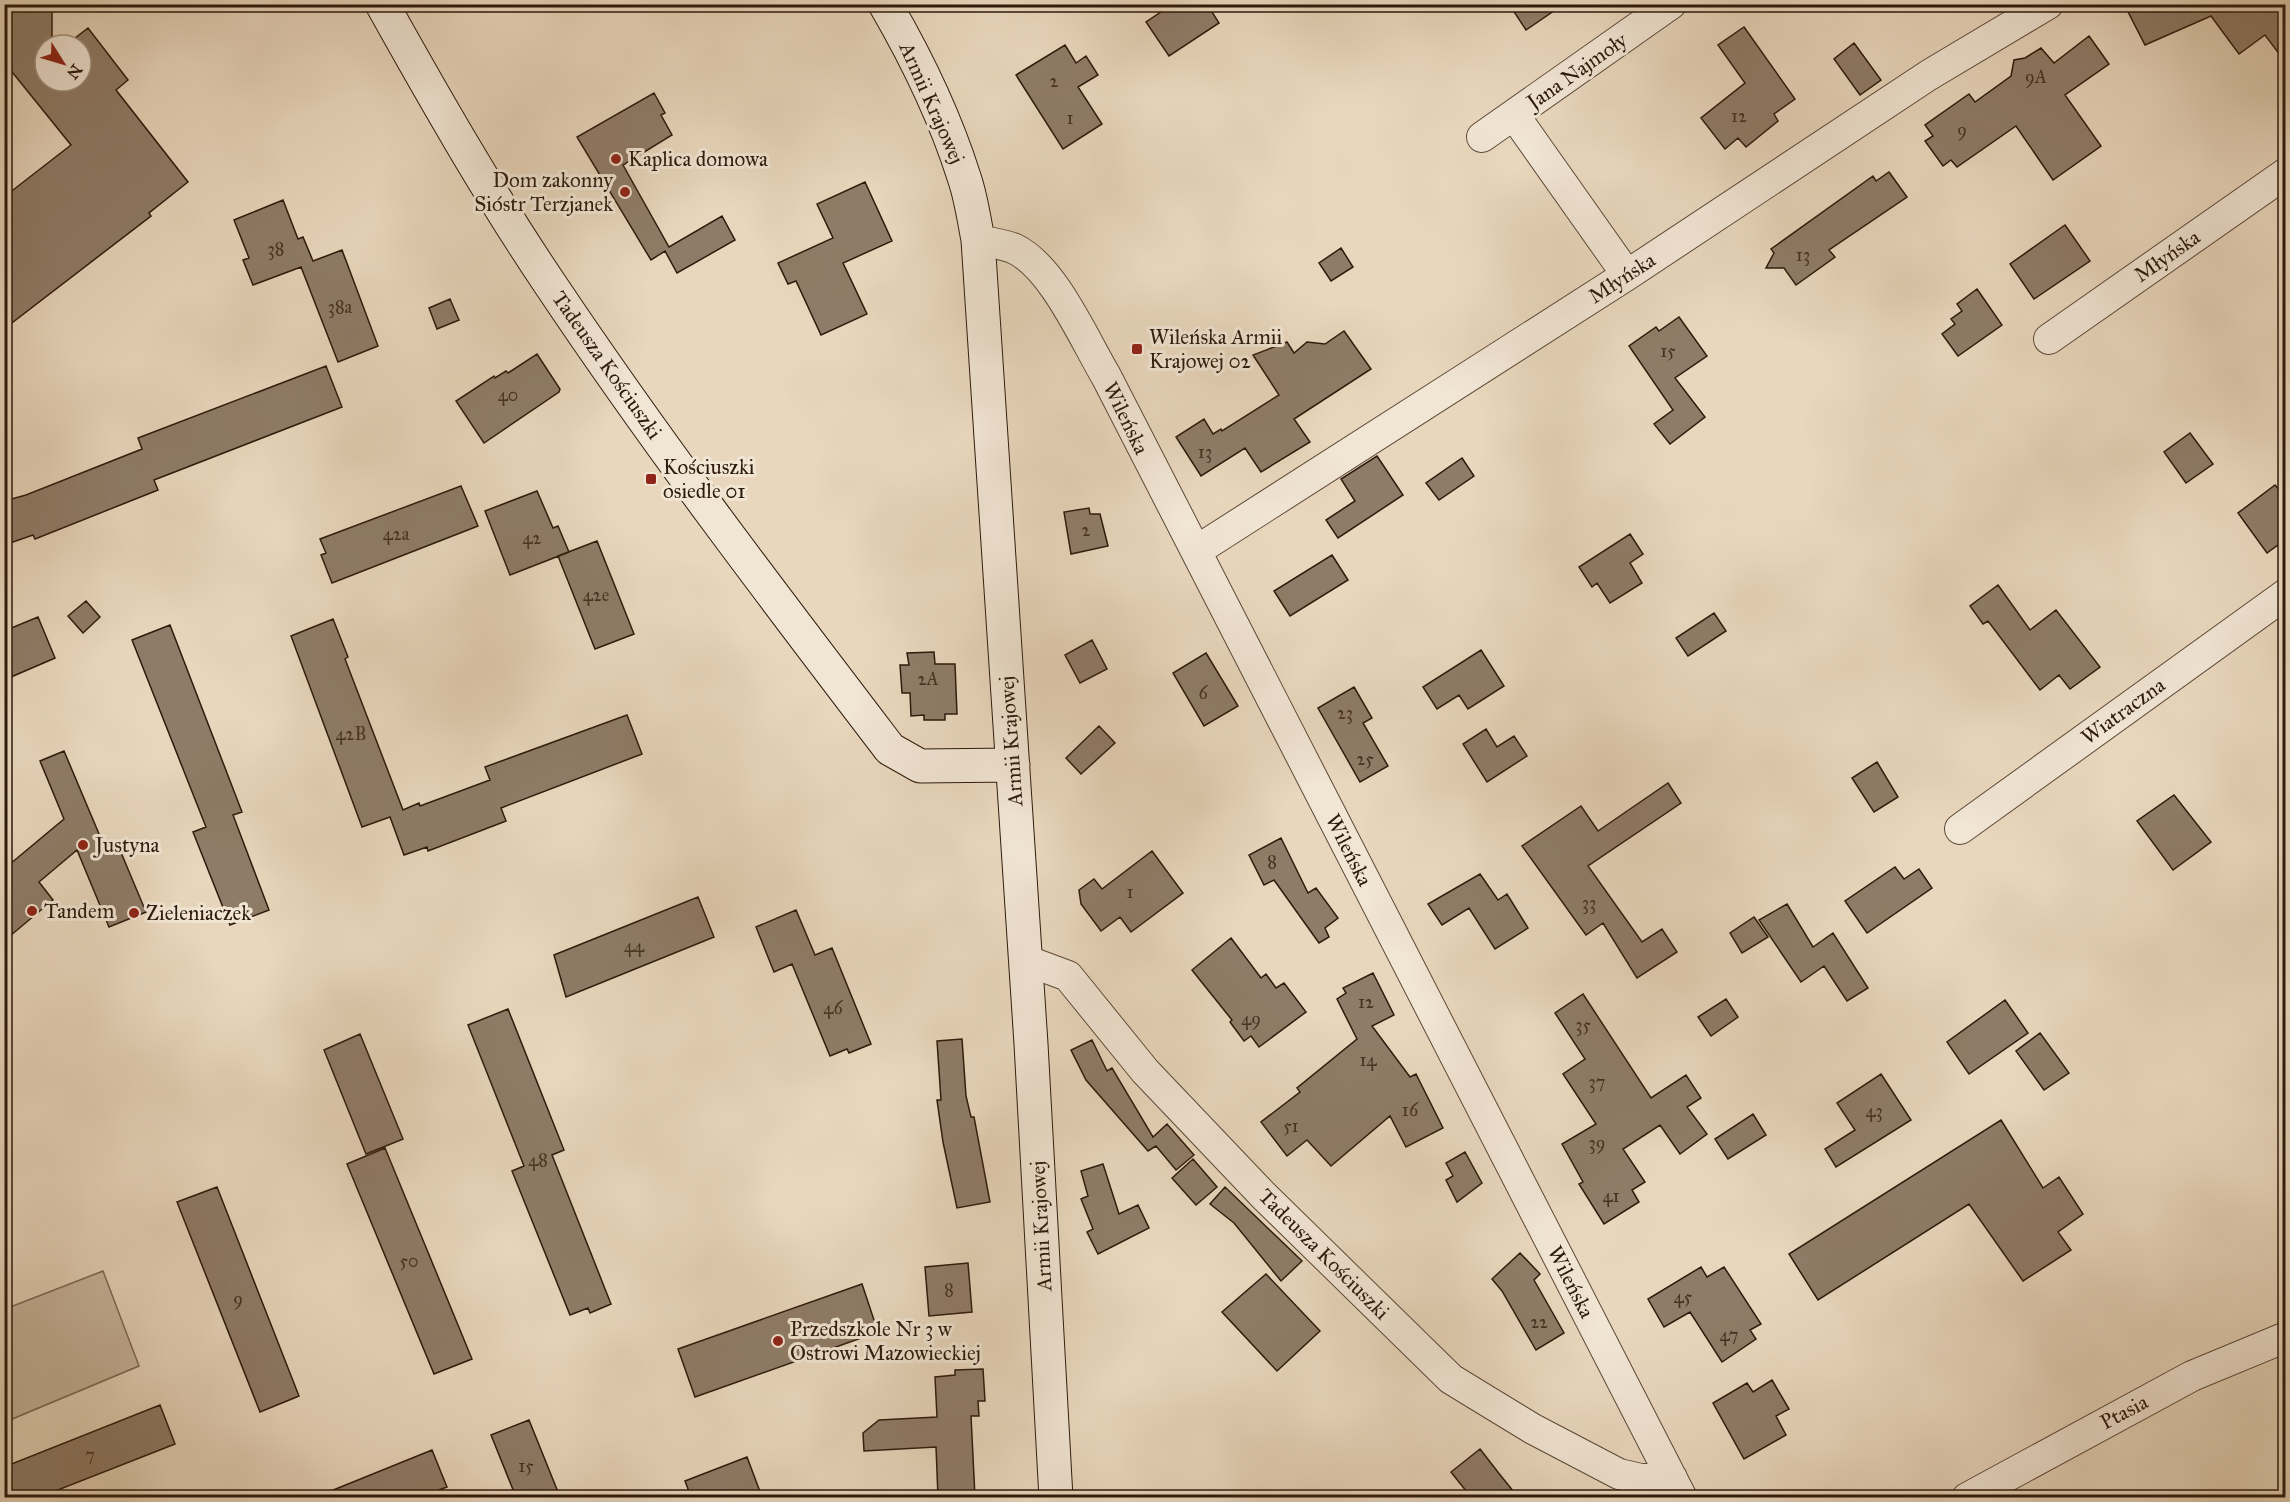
<svg xmlns="http://www.w3.org/2000/svg" width="2290" height="1502" font-family="'IM FELL Great Primer',serif">
<rect width="100%" height="100%" fill="#e9d7bd"/>
<filter id="stains"><feTurbulence type="fractalNoise" baseFrequency=".00333" numOctaves="4"/><feColorMatrix values="0 0 0 0 .2 0 0 0 0 .09 0 0 0 0 .02 0 0 0 .5 -.17"/></filter>
<radialGradient id="worn" r=".72"><stop offset=".6" stop-color="#630" stop-opacity="0"/><stop offset="1" stop-color="#630" stop-opacity=".3"/></radialGradient>
<path fill="#c9b79f" stroke="#7b6856" stroke-width="1.5" d="M103 1271 139 1366 5 1422V1309Z"/>
<path fill="#8f7c68" stroke="#2d1a0c" stroke-width="1.5" d="M4 4H52V45H45V81H81V45H66L88 28 128 80 116 90 188 182 149 213 151 216 4 329V197L71 145 4 62Z
M1173 4H1207L1219 23 1169 56 1146 22Z
M1509 4H1564L1526 30Z
M2124 4H2286V63L2265 35 2239 54 2211 16 2145 45Z
M1744 27 1795 99 1774 114 1778 121 1746 147 1738 138 1725 149 1701 118 1745 83 1718 45Z
M2089 36 2109 64 2065 95 2101 146 2053 180 2016 126 1957 167 1951 160 1943 166 1925 141 1933 136 1925 125 1969 94 1975 102 2011 76 2014 60 2025 58 2041 48 2054 63Z
M1854 43 1881 80 1860 95 1834 59Z
M1065 45 1076 63 1086 56 1098 75 1078 87 1102 124 1063 149 1016 75Z
M654 93 665 113 661 115 672 135 623 165 669 247 722 216 735 240 677 273 665 251 651 260 577 137Z
M1889 172 1907 197 1829 250 1835 257 1796 285 1784 268H1766L1774 253 1771 249 1873 176 1876 181Z
M865 182 892 241 843 263 867 314 821 335 796 281 788 284 778 263 833 238 817 204Z
M283 200 298 239 303 237 313 261 342 250 378 346 338 362 301 267 253 285 243 260 249 258 234 220Z
M2065 225 2090 261 2034 299 2010 264Z
M1341 248 1353 267 1331 281 1319 263Z
M1977 289 2002 325 1958 356 1942 334 1955 324 1951 319 1962 311 1957 304Z
M450 299 459 320 437 329 429 308Z
M1679 317 1707 356 1675 378 1705 417 1670 444 1654 424 1673 410 1629 346 1656 327 1659 331Z
M1344 331 1371 369 1294 419 1310 442 1261 472 1245 448 1201 476 1176 437 1204 419 1213 434 1221 429 1222 431 1279 395 1253 355 1287 342 1294 353 1307 342 1325 344Z
M537 354 560 389 559 392 484 443 456 401 494 376 495 378 506 371 508 373Z
M326 366 342 407 154 480 158 490 35 539 33 535 10 543 4 529V501L26 495 142 449 138 438Z
M2190 433 2213 464 2186 483 2164 452Z
M1377 456 1403 495 1338 538 1326 520 1355 501 1341 479Z
M1462 458 1474 476 1439 500 1426 483Z
M2275 485 2286 498V539L2267 553 2238 513Z
M461 486 478 526 332 583 321 555 326 553 320 539Z
M537 491 553 528 558 526 569 552 510 575 485 511Z
M1089 508 1090 514H1100L1108 546 1071 554 1064 512Z
M1630 534 1643 554 1630 563 1642 583 1610 603 1597 583 1592 587 1579 567Z
M597 541 634 634 595 649 558 556Z
M1332 555 1348 580 1290 616 1274 591Z
M1998 585 2030 630 2056 610 2100 667 2070 689 2059 675 2040 690 1988 621 1983 624 1970 606Z
M86 601 100 617 83 633 68 616Z
M1714 613 1726 631 1688 656 1676 638Z
M38 617 55 658 4 680V631Z
M333 619 348 657 345 659 403 810 419 803 420 806 490 780 485 767 627 715 642 754 501 808 506 821 428 851 427 847 404 855 390 817 362 827 291 636Z
M170 625 242 812 233 815 269 910 230 925 193 832 206 827 132 640Z
M1092 640 1107 669 1080 683 1065 655Z
M1481 650 1504 686 1468 709 1459 695 1437 709 1423 687Z
M934 652 935 664H955L957 714H945V720H924V715L911 716 910 693H902L900 665H909L907 653Z
M1206 653 1238 706 1204 726 1173 673Z
M1354 687 1372 718 1363 723 1388 766 1360 782 1318 708Z
M1099 726 1115 743 1081 774 1066 758Z
M1486 729 1497 747 1514 736 1527 756 1487 782 1463 744Z
M64 751 105 848 117 843 146 912 109 927 77 850 39 882 53 900 4 941V869L64 819 40 761Z
M1877 762 1898 797 1874 812 1852 778Z
M1668 783 1681 803 1588 866 1642 942 1662 929 1677 952 1637 978 1603 923 1586 935 1522 846 1581 806 1598 831Z
M2174 795 2211 842 2173 870 2137 821Z
M1281 838 1308 893 1316 888 1338 918 1325 928 1329 937 1319 943 1274 880 1264 885 1249 855Z
M1152 851 1183 893 1131 932 1120 917 1101 931 1081 904 1079 890 1094 879 1102 889Z
M1895 867 1904 879 1919 869 1932 888 1867 933 1845 901Z
M1480 874 1498 900 1507 894 1528 928 1495 949 1469 908 1442 925 1428 904Z
M698 897 714 937 566 997 554 955Z
M1787 904 1813 947 1833 933 1868 988 1847 1001 1824 966 1801 982 1759 920Z
M796 910 815 955 832 948 871 1044 849 1053 847 1049 830 1056 792 964 774 972 756 927Z
M1754 917 1768 937 1742 953 1730 933Z
M1231 938 1261 978 1266 974 1276 988 1284 983 1306 1012 1259 1047 1251 1036 1244 1041 1230 1022 1232 1020 1192 970Z
M1373 973 1394 1015 1372 1026 1410 1077 1416 1074 1443 1128 1406 1147 1390 1116 1331 1166 1307 1140 1287 1156 1261 1122 1300 1092 1297 1088 1357 1039 1337 999 1346 993 1343 988Z
M1583 994 1651 1098 1686 1075 1701 1098 1687 1107 1707 1134 1680 1154 1660 1125 1623 1149 1645 1182 1632 1190 1639 1202 1604 1224 1579 1184 1583 1182 1562 1144 1596 1124 1563 1074 1585 1059 1555 1013Z
M1726 999 1738 1017 1711 1036 1698 1017Z
M2005 1000 2028 1033 1969 1074 1947 1042Z
M508 1009 564 1150 552 1155 611 1304 590 1313 588 1308 570 1315 512 1171 524 1166 468 1025Z
M2040 1033 2069 1073 2044 1090 2016 1051Z
M360 1034 403 1139 366 1154 324 1050Z
M962 1039 966 1096 971 1117H974L990 1202 957 1208 943 1142 937 1100H941L937 1041Z
M1092 1040 1107 1071 1112 1068 1153 1137 1167 1124 1194 1155 1176 1170 1156 1146 1148 1151 1086 1080 1071 1050Z
M1881 1074 1911 1120 1836 1167 1825 1149 1855 1130 1837 1103Z
M1753 1114 1766 1135 1728 1159 1715 1139Z
M2001 1120 2043 1188 2059 1177 2083 1214 2058 1232 2071 1250 2023 1281 1969 1204 1818 1300 1789 1254Z
M385 1148 472 1359 434 1374 347 1164Z
M1465 1152 1482 1183 1457 1202 1446 1180 1453 1176 1446 1163Z
M1193 1159 1217 1187 1196 1205 1172 1178Z
M1103 1164 1119 1214 1138 1205 1149 1228 1098 1254 1087 1232 1093 1229 1081 1199 1088 1196 1081 1171Z
M217 1187 299 1396 260 1412 177 1202Z
M1225 1187 1302 1261 1281 1281 1234 1223 1210 1204Z
M1520 1253 1540 1274 1534 1280 1564 1333 1536 1350 1502 1291 1492 1279Z
M968 1263 972 1312 929 1316 925 1267Z
M1701 1267 1707 1277 1724 1267 1761 1324 1750 1330 1756 1339 1722 1362 1690 1312 1664 1327 1648 1299Z
M1266 1274 1320 1331 1277 1371 1222 1312Z
M862 1284 878 1332 695 1397 678 1349Z
M983 1369 985 1401H978L979 1416H971L975 1497H938L936 1447 864 1451 863 1433 879 1420 937 1417 935 1377 955 1375V1370Z
M1772 1380 1789 1409 1776 1416 1786 1435 1744 1459 1713 1403 1747 1383 1753 1392Z
M160 1405 175 1444 40 1497H4V1467Z
M529 1420 560 1497H516L491 1435Z
M1480 1449 1501 1476 1518 1497H1471L1451 1472Z
M432 1450 447 1487 420 1497H316Z
M747 1457 762 1497H691L685 1481Z"/>
<g fill="none" stroke-linecap="round" stroke-linejoin="round">
<defs>
<path id="street" d="M1514 115 1627 275
M1482 137 1671 4
M978 240C990 243 1004 244 1015 249 1053 267 1084 339 1106 376L1682 1498
M2049 339 2286 173
M1196 551 1627 275 1929 75 2048 4
M1960 829 2286 594
M1025 960 1068 976 1145 1071 1263 1195 1451 1379 1533 1429 1619 1474 1641 1479 1672 1478
M1967 1498 2192 1376 2286 1337"/>
<path id="secondary" d="M382 4C435 99 490 195 550 284 657 444 774 597 890 749L920 766 1013 765
M885 4C917 59 945 117 964 177 971 197 974 219 978 240L1031 1044 1056 1498"/>
</defs>
<use href="#street" stroke="#5c4938" stroke-width="32"/>
<use href="#secondary" stroke="#2d1a0c" stroke-width="35"/>
<use href="#street" stroke="#f1e5d4" stroke-width="30"/>
<use href="#secondary" stroke="#f1e5d4" stroke-width="33"/>
</g>
<g fill="#8f2418" stroke="#f1e5d4" stroke-width="2">
<circle cx="616" cy="159" r="6"/>
<circle cx="625" cy="192" r="6"/>
<rect x="1131" y="343" width="12" height="12" rx="3"/>
<rect x="645" y="473" width="12" height="12" rx="3"/>
<circle cx="83" cy="845" r="6"/>
<circle cx="32" cy="911" r="6"/>
<circle cx="134" cy="913" r="6"/>
<circle cx="778" cy="1341" r="6"/>
</g>
<g text-anchor="middle" stroke-width="6" stroke-linejoin="round" paint-order="stroke">
<g font-size="18" fill="#463223">
<text x="2036" y="83">9A</text>
<text x="1054" y="87">2</text>
<text x="1739" y="122">12</text>
<text x="1070" y="124">1</text>
<text x="1962" y="136">9</text>
<text x="276" y="255">38</text>
<text x="1803" y="261">13</text>
<text x="340" y="313">38a</text>
<text x="1668" y="357">15</text>
<text x="508" y="401">40</text>
<text x="1205" y="458">13</text>
<text x="1086" y="536">2</text>
<text x="396" y="540">42a</text>
<text x="532" y="544">42</text>
<text x="596" y="601">42e</text>
<text x="928" y="685">2A</text>
<text x="1203" y="699">6</text>
<text x="1345" y="719">23</text>
<text x="351" y="740">42B</text>
<text x="1365" y="765">25</text>
<text x="1272" y="868">8</text>
<text x="1130" y="898">1</text>
<text x="1589" y="909">33</text>
<text x="634" y="952">44</text>
<text x="1366" y="1008">12</text>
<text x="833" y="1014">46</text>
<text x="1251" y="1025">49</text>
<text x="1583" y="1031">35</text>
<text x="1368" y="1066">14</text>
<text x="1597" y="1088">37</text>
<text x="1410" y="1116">16</text>
<text x="1874" y="1117">43</text>
<text x="1291" y="1132">51</text>
<text x="1597" y="1149">39</text>
<text x="538" y="1166">48</text>
<text x="1611" y="1202">41</text>
<text x="409" y="1267">50</text>
<text x="949" y="1296">8</text>
<text x="1683" y="1303">45</text>
<text x="238" y="1305">9</text>
<text x="1539" y="1328">22</text>
<text x="1729" y="1341">47</text>
<text x="90" y="1461">7</text>
<text x="526" y="1472">15</text>
</g>
<g font-size="21" fill="#2d1a0c" stroke="#f1e5d4">
<text transform="translate(1577 71) rotate(-35)" y="7">Jana Najmoły</text>
<text transform="translate(932 103) rotate(66)" y="7">Armii Krajowej</text>
<text transform="translate(2167 256) rotate(-35)" y="7">Młyńska</text>
<text transform="translate(1622 278) rotate(-33)" y="7">Młyńska</text>
<text transform="translate(607 365) rotate(55)" y="7">Tadeusza Kościuszki</text>
<text transform="translate(1126 418) rotate(64)" y="7">Wileńska</text>
<text transform="translate(2123 711) rotate(-36)" y="7">Wiatraczna</text>
<text transform="translate(1011 741) rotate(-94)" y="7">Armii Krajowej</text>
<text transform="translate(1349 850) rotate(63)" y="7">Wileńska</text>
<text transform="translate(1041 1226) rotate(-93)" y="7">Armii Krajowej</text>
<text transform="translate(1324 1254) rotate(45)" y="7">Tadeusza Kościuszki</text>
<text transform="translate(1571 1282) rotate(63)" y="7">Wileńska</text>
<text transform="translate(2124 1412) rotate(-28)" y="7">Ptasia</text>
</g>
<g font-size="21" fill="#2d1a0c" stroke="#f1e5d4" text-anchor="start">
<text x="628" y="166">Kaplica domowa</text>
<text x="613" y="187" text-anchor="end">Dom zakonny<tspan x="613" dy="24">Sióstr Terzjanek</tspan></text>
<text x="1149" y="344">Wileńska Armii<tspan x="1149" dy="24">Krajowej 02</tspan></text>
<text x="663" y="474">Kościuszki<tspan x="663" dy="24">osiedle 01</tspan></text>
<text x="95" y="852">Justyna</text>
<text x="44" y="918">Tandem</text>
<text x="146" y="920">Zieleniaczek</text>
<text x="790" y="1336">Przedszkole Nr 3 w<tspan x="790" dy="24">Ostrowi Mazowieckiej</tspan></text>
</g>
</g>
<rect width="2290" height="1502" fill="none" stroke="#e9d7bd" stroke-width="24"/>
<rect x="6" y="6" width="2278" height="1490" fill="none" stroke="#2d1a0c" stroke-width="3"/>
<rect x="12" y="12" width="2266" height="1478" fill="none" stroke="#2d1a0c" stroke-width="1.5"/>
<g transform="translate(63 63) rotate(127)"><circle r="28" fill="#f1e5d4" stroke="#a39484" stroke-width="1.5"/>
<path d="M0-4.5L10 22L0 15L-10 22Z" fill="#8f2418"/>
<text y="-9" font-size="16" font-weight="bold" text-anchor="middle" fill="#2d1a0c">N</text>
</g>
<rect width="100%" height="100%" filter="url(#stains)"/>
<rect width="100%" height="100%" fill="url(#worn)"/>
</svg>
